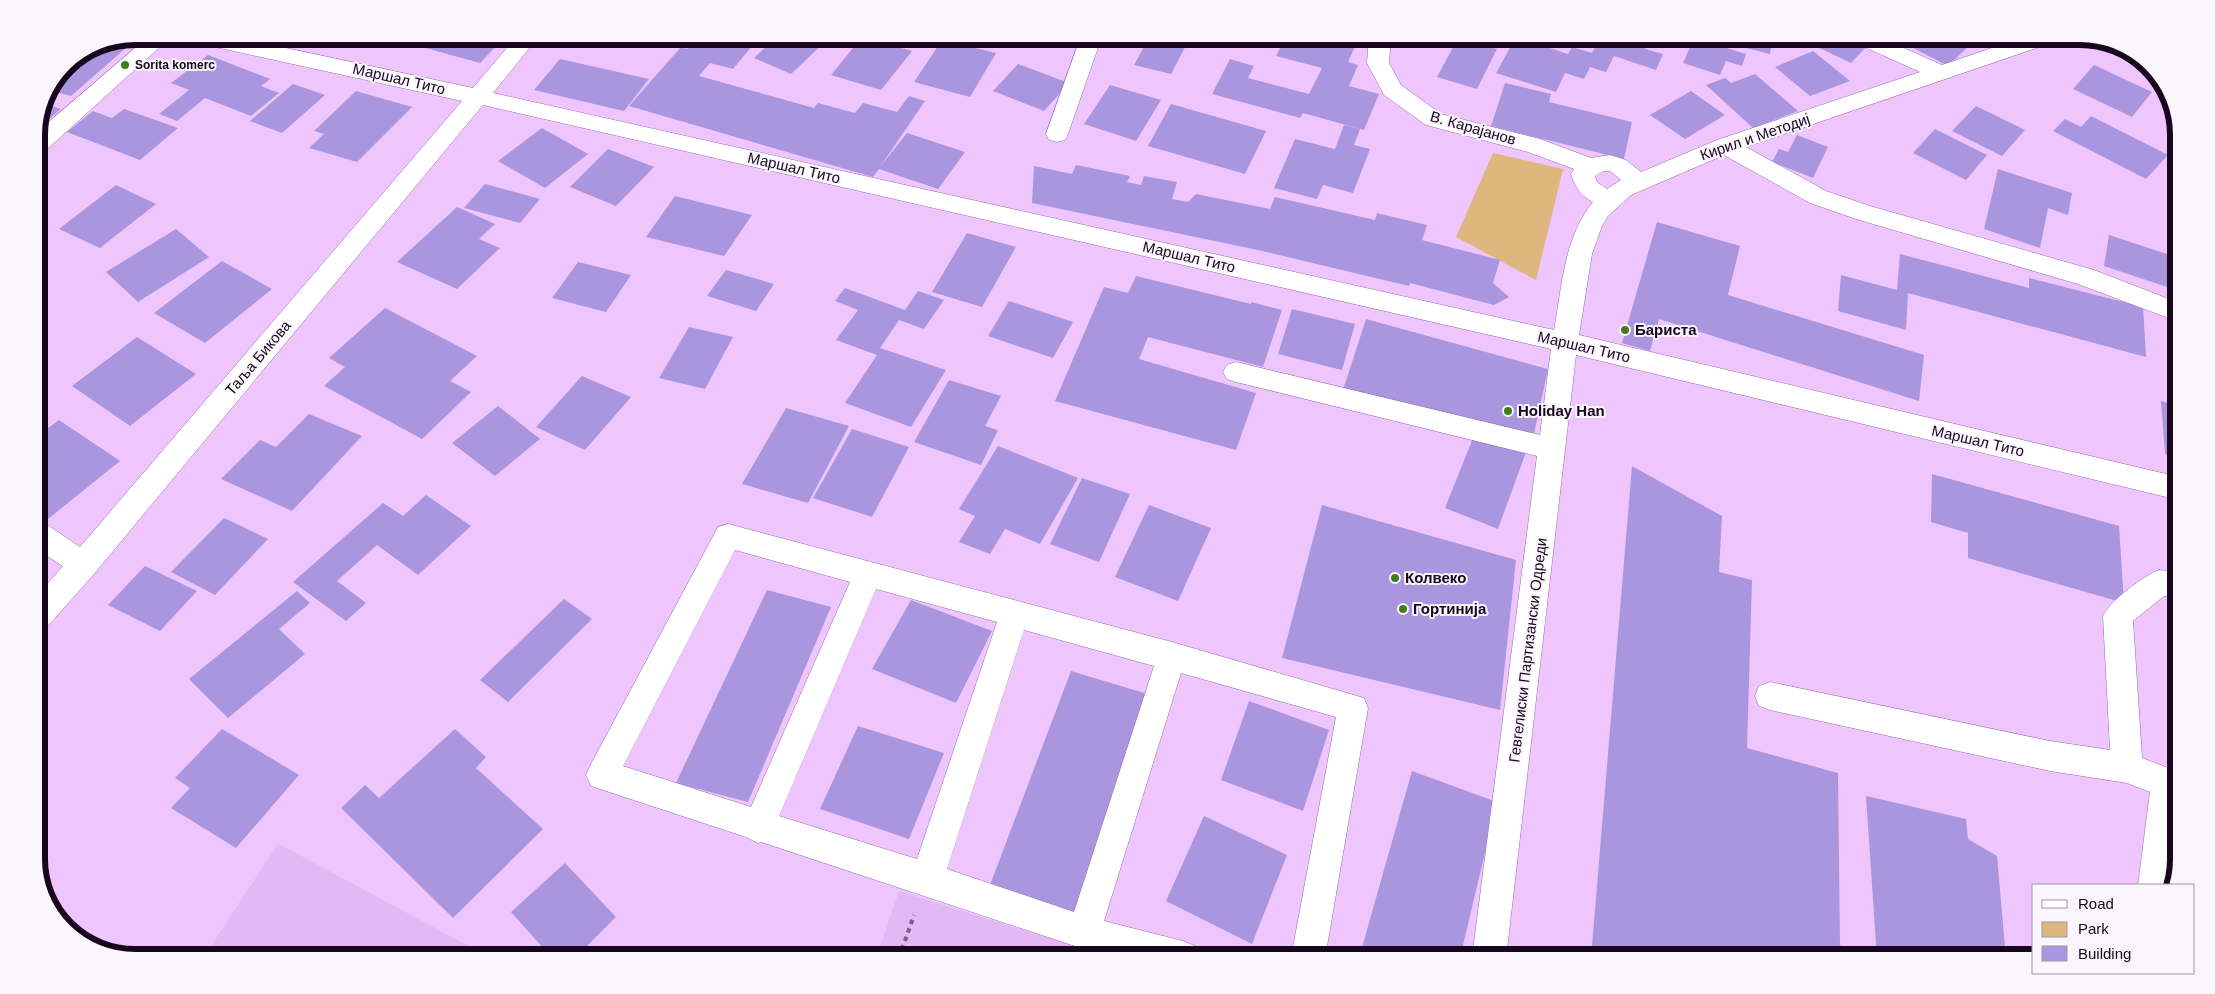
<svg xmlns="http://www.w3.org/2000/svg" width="2215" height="994" font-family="Helvetica,sans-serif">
<rect width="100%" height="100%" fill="#eec6fd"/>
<path fill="#e4b8f4" d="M278 844H279L491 958H203Z
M899 891 1112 958H876Z"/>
<path fill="#deb77e" d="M1493 153 1563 169 1536 280 1456 237Z"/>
<path fill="#aa96de" d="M310 36H341L336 42Z
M410 36H506L480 63 404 42Z
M698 36H742L757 40 733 69 710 63 699 76 814 108 818 103 855 113 863 103 897 112 909 96 925 101 880 167 907 133 965 152 938 189 879 169 873 177 629 106 681 47 687 49Z
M777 36H810L825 42 791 74 754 58Z
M1150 36H1191L1171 74 1134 65Z
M1286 36H1345L1358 40 1348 62 1358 65 1349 86 1379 94 1364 130 1303 113 1300 118 1212 94 1230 59 1254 66 1248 78 1309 94 1322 68 1276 56Z
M1585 36H1651L1645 49 1663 54 1656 70 1614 56 1606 72 1590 67 1584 79 1565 73 1556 92 1496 73 1516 37 1568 54 1572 47 1592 53 1596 45 1583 40Z
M1749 36 1748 42 1771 47 1770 54 1701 37Z
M1794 36H1854L1869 44 1851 63Z
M1890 36H1954L1952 38 1968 47 1948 66Z
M862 37 912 51 881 90 831 75Z
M1458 38 1497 49 1477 89 1437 77Z
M1694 38 1746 54 1742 66 1726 61 1720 75 1683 63Z
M942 40 996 53 970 97 914 82Z
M107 42 127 47 71 96 49 90 65 65 98 44Z
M1813 51 1850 81 1810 96 1775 67Z
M2127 51 2145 66H2144L2123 57Z
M208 55 270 79 261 86 279 93 251 116 205 98 177 121 159 114 189 90 171 83Z
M560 59 649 79 624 111 534 90Z
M1018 64 1069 83 1044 111 993 91Z
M2094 65 2152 92 2132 117 2073 89Z
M1755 74 1798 111 1753 128 1706 85 1725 78 1731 83Z
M1505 83 1551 94 1549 102 1632 122 1624 159 1491 126Z
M293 84 325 95 282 133 250 121Z
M1110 85 1161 100 1136 141 1084 124Z
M356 91 412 107 357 162 309 148 324 134 314 131Z
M1691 91 1725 115 1685 139 1650 115Z
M43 103 61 109 37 129Z
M1171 104 1266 131 1245 174 1148 146Z
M1976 106 2025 130 2002 156 1952 131Z
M124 109 178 128 140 160 67 132 93 111 112 118Z
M2091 116 2168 155 2146 179 2053 131 2065 119 2081 127Z
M1344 125 1360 129 1354 145 1370 149 1353 193 1323 185 1317 199 1274 188 1295 139 1335 149Z
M542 128 588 154 545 188 498 161Z
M1935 129 1987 155 1966 180 1913 153Z
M1797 135 1828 147 1813 178 1772 162 1779 149 1788 152Z
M608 149 654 167 616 206 570 187Z
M1076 165 1130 176 1127 182 1141 185 1144 176 1177 182 1172 199 1188 202 1196 194 1270 209 1275 197 1375 220 1377 213 1427 225 1422 240 1500 260 1493 283 1509 297 1494 305 1410 283 1409 286 1258 250 1032 203 1034 166 1072 174Z
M1998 169 2072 193 2068 215 2048 208 2040 248 1984 229Z
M485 184 540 199 520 223 464 208Z
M116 185 156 204 100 248 59 229Z
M675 196 752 215 724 256 646 237Z
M457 207 495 224 479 239 500 248 457 289 397 262Z
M1657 222 1740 246 1728 295 1924 355 1919 401 1659 319 1650 351 1622 343Z
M176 229 209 257 138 302 106 272Z
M967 233 1016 247 982 307 932 292Z
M2109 235 2179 258V291L2104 266Z
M1900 254 2029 288V278L2143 307 2146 357 1908 293 1906 330 1838 311 1841 275 1897 290Z
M222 261 272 289 205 343 154 313Z
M578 262 631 275 606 312 552 298Z
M726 270 774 284 756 311 707 296Z
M1136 276 1251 304V302L1282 310 1263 367 1148 337 1139 359 1256 393 1236 450 1055 401 1104 287 1128 293Z
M845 288 905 310 918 291 944 300 924 329 899 320 880 348 946 370 911 427 845 403 877 355 836 340 858 310 835 301Z
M1009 301 1073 322 1053 358 988 336Z
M385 308 477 356 450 381 471 392 422 439 324 386 345 367 329 358Z
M1292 309 1355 324 1342 370 1278 354Z
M1366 319 1548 369 1532 443 1343 390Z
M689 327 733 337 705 389 659 378Z
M137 337 196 374 130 426 72 386Z
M582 376 631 397 585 450 536 427Z
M949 380 1001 396 985 426 998 430 981 465 914 442Z
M2161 401 2179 406V458L2165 454Z
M498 406 540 439 495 476 452 443Z
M786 408 849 426 808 503 742 484Z
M309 414 362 436 292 511 221 479 260 440 276 447Z
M59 420 120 461 48 519 36 511V437Z
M852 429 909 447 872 517 813 498Z
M1475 433 1526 452 1498 529 1445 508Z
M998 446 1078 478 1040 544 1005 529 990 554 959 542 975 516 959 509Z
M1632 466 1722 516 1719 572 1752 580 1747 748 1838 773 1840 945 1860 958H1591Z
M1932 474 2119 526 2124 603 1968 558V533L1931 522Z
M1082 478 1130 494 1099 562 1050 544Z
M426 495 471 526 418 575 377 545 337 581 366 603 346 621 293 582 383 503 403 516Z
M1149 505 1211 528 1178 601 1115 577Z
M1322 505 1516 560 1500 710 1282 658Z
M224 518 268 539 215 595 171 572Z
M145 566 197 591 160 631 108 605Z
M767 590 831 607 748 802 676 783Z
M297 591 310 603 279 629 305 654 228 718 189 679Z
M564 599 592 619 508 702 480 680Z
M911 600 992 631 956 703 872 669Z
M1071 671 1151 695 1078 916 990 885Z
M1249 701 1329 730 1303 811 1221 780Z
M858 726 944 753 909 839 820 809Z
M222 729 299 775 236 848 171 808 190 788 175 778Z
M455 729 486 757 476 768 543 829 453 918 341 808 365 785 379 798Z
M1412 771 1497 802 1460 958H1359Z
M1866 796 1966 819 1968 839 1997 856 2006 958H1877Z
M1204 816 1287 855 1252 944 1166 901Z
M565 863 616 917 575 958H552L511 912Z"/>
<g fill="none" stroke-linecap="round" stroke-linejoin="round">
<defs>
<path id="minor" d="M149 36H172L44 152 36 154V133Z
M187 36H230L473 88 517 36H539L493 93 1554 330C1562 287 1564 237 1593 202 1581 196 1575 187 1571 174L1574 169 1528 152 1426 125 1384 95 1367 63 1369 36H1391L1389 63 1401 85 1441 114 1540 139 1591 158 1610 155 1626 160 1641 172 1717 140 1920 72 1851 41 1848 36H1877L1942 65 2027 36H2060L2057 41 1746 147 1826 191 1870 206 2094 270 2179 303V322L2078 284 1856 219 1810 203 1724 155 1631 195 1608 216 1602 226 1592 254 1579 335 2179 477V500L1576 355 1506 958H1472L1537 456 1236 382 1227 379 1223 372 1227 365 1236 362 1540 435 1551 349 483 105 94 574 46 628 36 632V597L63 566 36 549V521L46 524 80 547 462 101 197 43 190 41ZM1603 171H1610L1621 180 1607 189 1597 182 1595 176Z
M1081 36H1102L1068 134 1065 140 1057 142 1049 140 1046 134Z
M728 524 1172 642 1364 698 1368 708 1325 958H1291L1336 717 1181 673 1104 921 1183 941 1195 946 1200 958H1118L1084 949 761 842 758 843 746 837 591 786 586 775 591 764 718 527ZM735 550 850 582 751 807 623 766ZM876 589 997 622 917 859 779 816ZM1024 630 1154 666 1074 912 947 869Z
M2159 570 2179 572V598L2164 596 2133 621 2142 758 2179 772V816L2170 885H2138L2150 792 2127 783 2050 771 1770 710 1759 706 1755 696 1759 686 1770 682 2050 741 2110 750 2103 616C2111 600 2142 577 2159 570Z"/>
</defs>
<use href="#minor" stroke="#996ba9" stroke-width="1"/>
<path stroke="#7b5f85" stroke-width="4" stroke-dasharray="4.5 4.5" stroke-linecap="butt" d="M899 958 914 915"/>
<use href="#minor" fill="#fff" fill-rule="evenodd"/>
</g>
<g fill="#407e1d" stroke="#fbf6fd" stroke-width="2">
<circle cx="125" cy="65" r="5"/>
<circle cx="1625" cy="330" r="5"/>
<circle cx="1508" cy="411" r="5"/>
<circle cx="1395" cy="578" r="5"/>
<circle cx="1403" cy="609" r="5"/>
</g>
<g text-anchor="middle" stroke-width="4" stroke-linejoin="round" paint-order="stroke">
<g font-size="12" font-weight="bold" fill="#17061d" stroke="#fbf6fd" text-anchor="start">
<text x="135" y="69">Sorita komerc</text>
</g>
<g font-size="15" fill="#17061d" stroke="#fbf6fd">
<text transform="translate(399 79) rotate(13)" y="5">Маршал Тито</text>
<text transform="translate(1473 128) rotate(16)" y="5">В. Карајанов</text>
<text transform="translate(1755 137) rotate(-19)" y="5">Кирил и Методиј</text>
<text transform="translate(794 168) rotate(13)" y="5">Маршал Тито</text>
<text transform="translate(1189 257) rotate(13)" y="5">Маршал Тито</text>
<text transform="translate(1584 347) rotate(13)" y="5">Маршал Тито</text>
<text transform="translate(258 358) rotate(-50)" y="5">Таља Бикова</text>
<text transform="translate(1978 441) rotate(13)" y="5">Маршал Тито</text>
<text transform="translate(1528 650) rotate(-83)" y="5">Гевгелиски Партизански Одреди</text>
</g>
<g font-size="15" font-weight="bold" fill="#17061d" stroke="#fbf6fd" text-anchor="start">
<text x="1635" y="335">Бариста</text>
<text x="1518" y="416">Holiday Han</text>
<text x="1405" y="583">Колвеко</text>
<text x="1413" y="614">Гортинија</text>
</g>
</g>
<path d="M0 0H2215V994H0ZM135 45H2080A90 90 0 0 1 2170 135V859A90 90 0 0 1 2080 949H135A90 90 0 0 1 45 859V135A90 90 0 0 1 135 45Z" fill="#fbf6fd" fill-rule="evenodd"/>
<path fill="none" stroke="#17061d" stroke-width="6" d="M135 45H2080A90 90 0 0 1 2170 135V859A90 90 0 0 1 2080 949H135A90 90 0 0 1 45 859V135A90 90 0 0 1 135 45Z"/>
<rect x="2032" y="884" width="162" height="90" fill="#fbf6fd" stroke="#a096a3"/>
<rect x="2042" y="900" width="25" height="8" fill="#ffffff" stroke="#a096a3"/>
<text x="2078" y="909" font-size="15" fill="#17061d">Road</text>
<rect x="2042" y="922" width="25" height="15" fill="#deb77e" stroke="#a096a3"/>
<text x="2078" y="934" font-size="15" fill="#17061d">Park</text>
<rect x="2042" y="946" width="25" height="15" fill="#aa96de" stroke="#a096a3"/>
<text x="2078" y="959" font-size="15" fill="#17061d">Building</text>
</svg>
